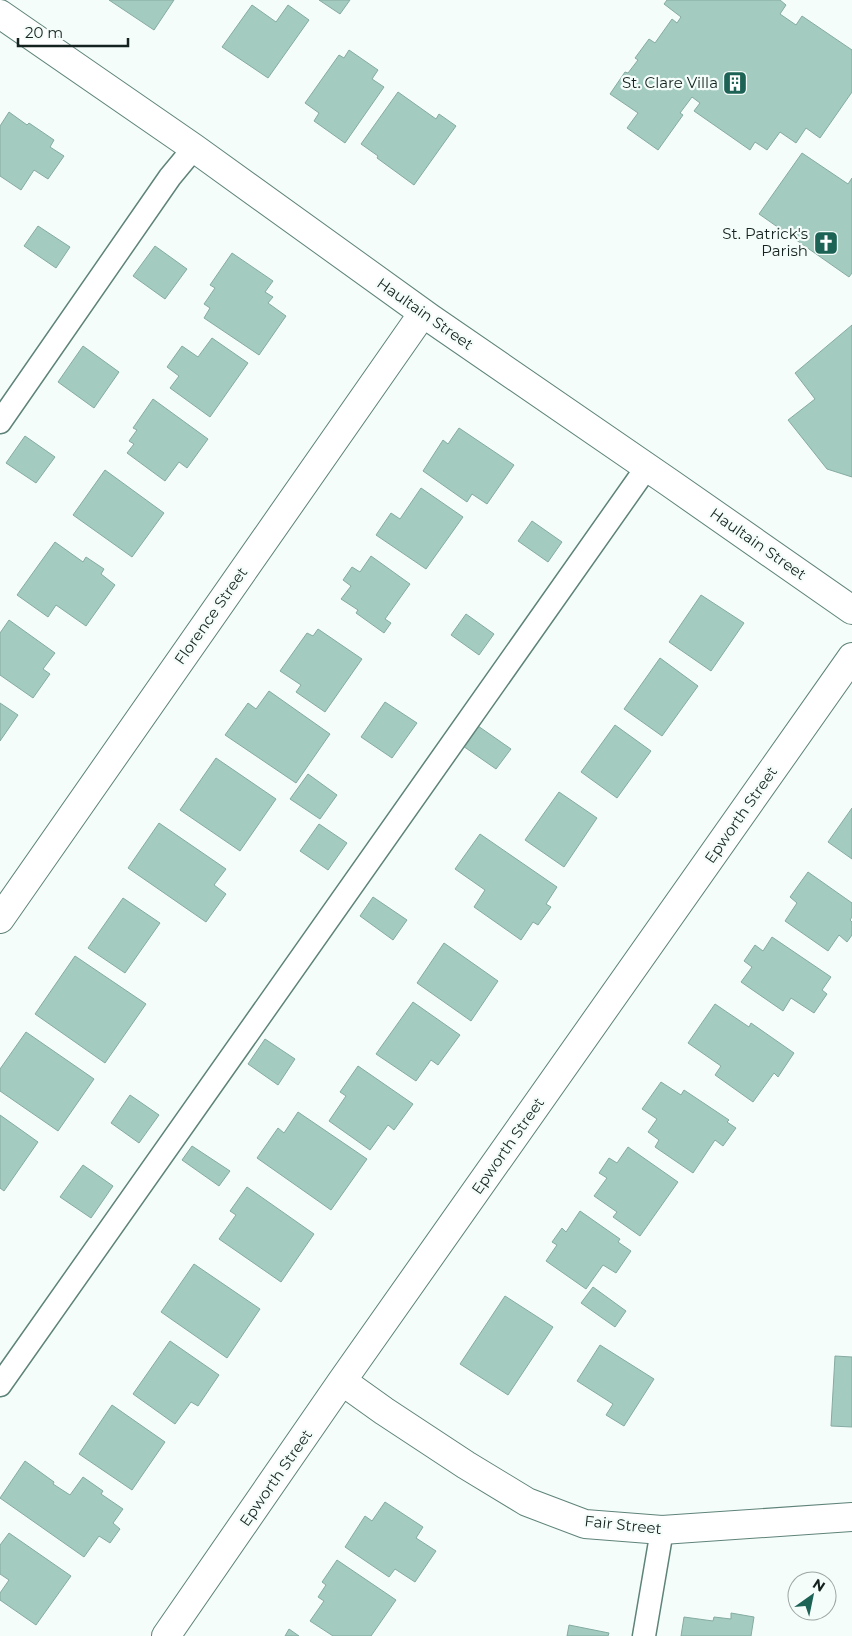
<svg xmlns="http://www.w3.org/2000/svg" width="852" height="1636" font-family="Montserrat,sans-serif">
<rect width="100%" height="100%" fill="#f5fdfb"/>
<path fill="#a4cbc0" stroke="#85aba1" d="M109 0H174L154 30Z
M319 0H350L340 14Z
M667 0H780L786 5 780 14 796 25 802 16 852 50V92L820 138 806 128 796 143 780 132 767 150 755 142 750 150 694 111 700 103 692 97 680 113 683 115 658 150 627 128 638 113 610 94 625 72 628 73 638 60 635 58 649 39 655 43 672 19 677 23 681 17 664 4Z
M252 5 276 22 288 5 309 20 268 78 222 47Z
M349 50 378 70 372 79 384 87 345 143 314 121 319 113 305 103 339 55 344 58Z
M398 92 436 119 439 114 456 126 414 185 377 158 378 156 361 144Z
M9 112 27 125 29 123 54 140 50 147 64 156 48 179 34 170 21 190 0 176V126Z
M802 153 848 184 852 178V273L849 277 759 214Z
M38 226 70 247 56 268 24 246Z
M155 246 187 269 165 299 133 276Z
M232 253 273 281 265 292 273 297 268 303 286 316 259 355 204 318 210 308 204 304 215 288 210 285Z
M852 325V477L827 469 788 420 815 399 795 373Z
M212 338 248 363 210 417 170 388 179 376 167 367 182 346 198 357Z
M83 346 119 372 94 408 58 382Z
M153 399 208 439 187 468 179 462 165 481 127 453 134 444 129 441 137 430 133 428Z
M459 428 514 465 487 504 472 494 467 502 423 471 443 440 448 444Z
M25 436 55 457 36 483 6 463Z
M105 470 164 513 132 557 73 515Z
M421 488 463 517 426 569 376 535 391 513 400 519Z
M532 521 562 542 548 562 518 541Z
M55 542 83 562 86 557 104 569 101 574 115 585 86 626 56 605 48 617 17 595Z
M371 556 410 584 385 619 391 623 384 633 356 613 358 610 341 599 351 586 343 580 352 567 360 572Z
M701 595 744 623 711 671 669 642Z
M466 614 494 634 479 655 451 635Z
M9 620 55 653 43 669 50 674 33 698 0 675V633Z
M318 629 362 659 325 712 296 692 301 685 280 671 307 633 313 636Z
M660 658 698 686 662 736 624 709Z
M269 691 330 734 296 783 225 735 248 703 256 709Z
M385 702 417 723 392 758 361 737Z
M0 703 18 715 0 741Z
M615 725 651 751 617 798 581 772Z
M478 726 511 749 496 769 463 746Z
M216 758 276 799 240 851 180 810Z
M308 774 337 795 320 819 290 799Z
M559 792 597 818 564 867 525 840Z
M852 808V859L828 842Z
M159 823 226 869 214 885 226 894 206 922 128 868Z
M319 824 347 843 328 870 300 851Z
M480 834 557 887 546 904 551 907 538 925 533 922 521 940 474 907 485 890 455 869Z
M808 872 852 903V917L850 920 852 922V935L847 942 839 935 828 951 785 921 797 903 790 897Z
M373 897 407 920 393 940 360 916Z
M123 898 160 923 125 973 88 948Z
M772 937 831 977 822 990 827 994 814 1013 791 998 783 1011 741 982 752 967 744 961 755 945 763 951Z
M444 943 498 981 471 1021 417 983Z
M75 956 146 1004 105 1063 35 1014Z
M413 1002 460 1035 438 1065 431 1060 416 1081 376 1054Z
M715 1004 749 1027 751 1023 794 1053 778 1077 774 1073 753 1102 715 1075 721 1066 688 1043Z
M26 1032 94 1079 58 1131 0 1091V1069Z
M265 1039 295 1059 278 1085 248 1064Z
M358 1066 413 1104 394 1130 388 1125 370 1150 329 1121 346 1096 340 1092Z
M661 1082 681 1095 684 1090 729 1120 727 1122 736 1128 723 1146 715 1140 693 1173 655 1147 659 1140 648 1132 657 1119 642 1109Z
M130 1095 159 1115 139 1143 111 1123Z
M298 1112 367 1159 331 1210 257 1158 278 1128 284 1133Z
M0 1115 38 1142 4 1191 0 1188Z
M192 1146 230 1171 219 1186 182 1160Z
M628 1147 678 1182 640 1236 613 1217 617 1212 594 1196 607 1178 599 1173 609 1158 617 1163Z
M83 1165 113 1186 91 1218 60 1197Z
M247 1187 314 1234 281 1282 219 1239 236 1215 230 1211Z
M580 1211 620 1239 618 1242 631 1251 616 1273 603 1265 586 1289 546 1261 557 1245 552 1242 562 1228 566 1232Z
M194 1264 260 1309 227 1358 161 1312Z
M593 1287 626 1311 615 1327 581 1303Z
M505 1296 553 1327 508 1395 460 1364Z
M170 1341 219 1375 198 1406 191 1402 175 1424 133 1394Z
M600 1345 654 1379 624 1426 606 1415 613 1404 577 1381Z
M835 1356 852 1357V1427L831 1426Z
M112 1405 165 1442 132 1490 79 1454Z
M25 1461 54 1482 53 1484 70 1495 83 1477 103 1491 101 1494 123 1509 113 1523 120 1529 110 1543 99 1536 84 1557 0 1498Z
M385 1502 423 1527 416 1538 436 1551 415 1582 395 1569 389 1577 345 1547 365 1516 372 1521Z
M9 1533 71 1576 36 1625 0 1600V1593L9 1580 0 1574V1545Z
M337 1560 396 1600 371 1636H333L310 1621 324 1601 318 1597 326 1585 322 1582Z
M731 1613 754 1617 751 1636H681L684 1617 713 1621 714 1617 731 1619Z
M569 1625 609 1633 608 1636H567Z
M289 1629 299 1636H285Z"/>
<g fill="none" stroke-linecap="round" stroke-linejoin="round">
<defs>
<path id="lane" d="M0 422 170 177 194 148
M0 1385 647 467
M644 1636 662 1530"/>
<path id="street" d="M0 14 194 148 430 318 670 483 852 610
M0 919 423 313
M342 1381 384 1411 466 1465 527 1502 585 1524 662 1530 852 1517
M166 1636 342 1381 852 657"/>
</defs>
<use href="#lane" stroke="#5e8379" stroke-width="25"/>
<use href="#street" stroke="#5e8379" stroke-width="30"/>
<use href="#lane" stroke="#fff" stroke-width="22"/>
<use href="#street" stroke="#fff" stroke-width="28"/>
</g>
<defs>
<symbol id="building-square" viewBox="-11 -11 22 22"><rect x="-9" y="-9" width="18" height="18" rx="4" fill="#1d6355" stroke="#f5fdfb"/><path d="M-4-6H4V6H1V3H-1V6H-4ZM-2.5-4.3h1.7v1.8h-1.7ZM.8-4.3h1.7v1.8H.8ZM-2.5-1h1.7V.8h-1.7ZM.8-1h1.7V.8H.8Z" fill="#fff"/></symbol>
<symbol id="church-square" viewBox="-11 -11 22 22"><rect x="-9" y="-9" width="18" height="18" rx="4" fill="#1d6355" stroke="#f5fdfb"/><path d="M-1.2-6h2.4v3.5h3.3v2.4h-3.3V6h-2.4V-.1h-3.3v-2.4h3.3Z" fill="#fff"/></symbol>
</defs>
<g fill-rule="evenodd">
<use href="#building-square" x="721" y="69" width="28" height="28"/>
<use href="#church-square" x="812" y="229" width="28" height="28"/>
</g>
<g text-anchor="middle" stroke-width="4.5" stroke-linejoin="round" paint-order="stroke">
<g font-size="15" fill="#14231f" stroke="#f5fdfb" text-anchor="end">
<text x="718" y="88">St. Clare Villa</text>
<text x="808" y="239">St. Patrick's<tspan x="808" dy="17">Parish</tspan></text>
</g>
<g font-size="15" fill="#14231f" stroke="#f5fdfb">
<text transform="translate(425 314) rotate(35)" y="5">Haultain Street</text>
<text transform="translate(758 544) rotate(35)" y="5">Haultain Street</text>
<text transform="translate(211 616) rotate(-55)" y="5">Florence Street</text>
<text transform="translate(741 815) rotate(-55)" y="5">Epworth Street</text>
<text transform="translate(508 1146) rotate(-55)" y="5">Epworth Street</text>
<text transform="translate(276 1478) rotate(-55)" y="5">Epworth Street</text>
<text transform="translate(623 1525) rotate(6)" y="5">Fair Street</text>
</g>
</g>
<g transform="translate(812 1596) rotate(33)"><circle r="24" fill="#f5fdfb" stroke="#9ba6a3"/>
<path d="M0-4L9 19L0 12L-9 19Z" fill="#1d6355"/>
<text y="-8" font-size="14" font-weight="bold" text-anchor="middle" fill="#14231f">N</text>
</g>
<path d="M18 38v8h110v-8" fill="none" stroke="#14231f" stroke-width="2.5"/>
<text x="25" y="38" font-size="15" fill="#14231f" stroke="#f5fdfb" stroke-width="4" paint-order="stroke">20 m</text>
</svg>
